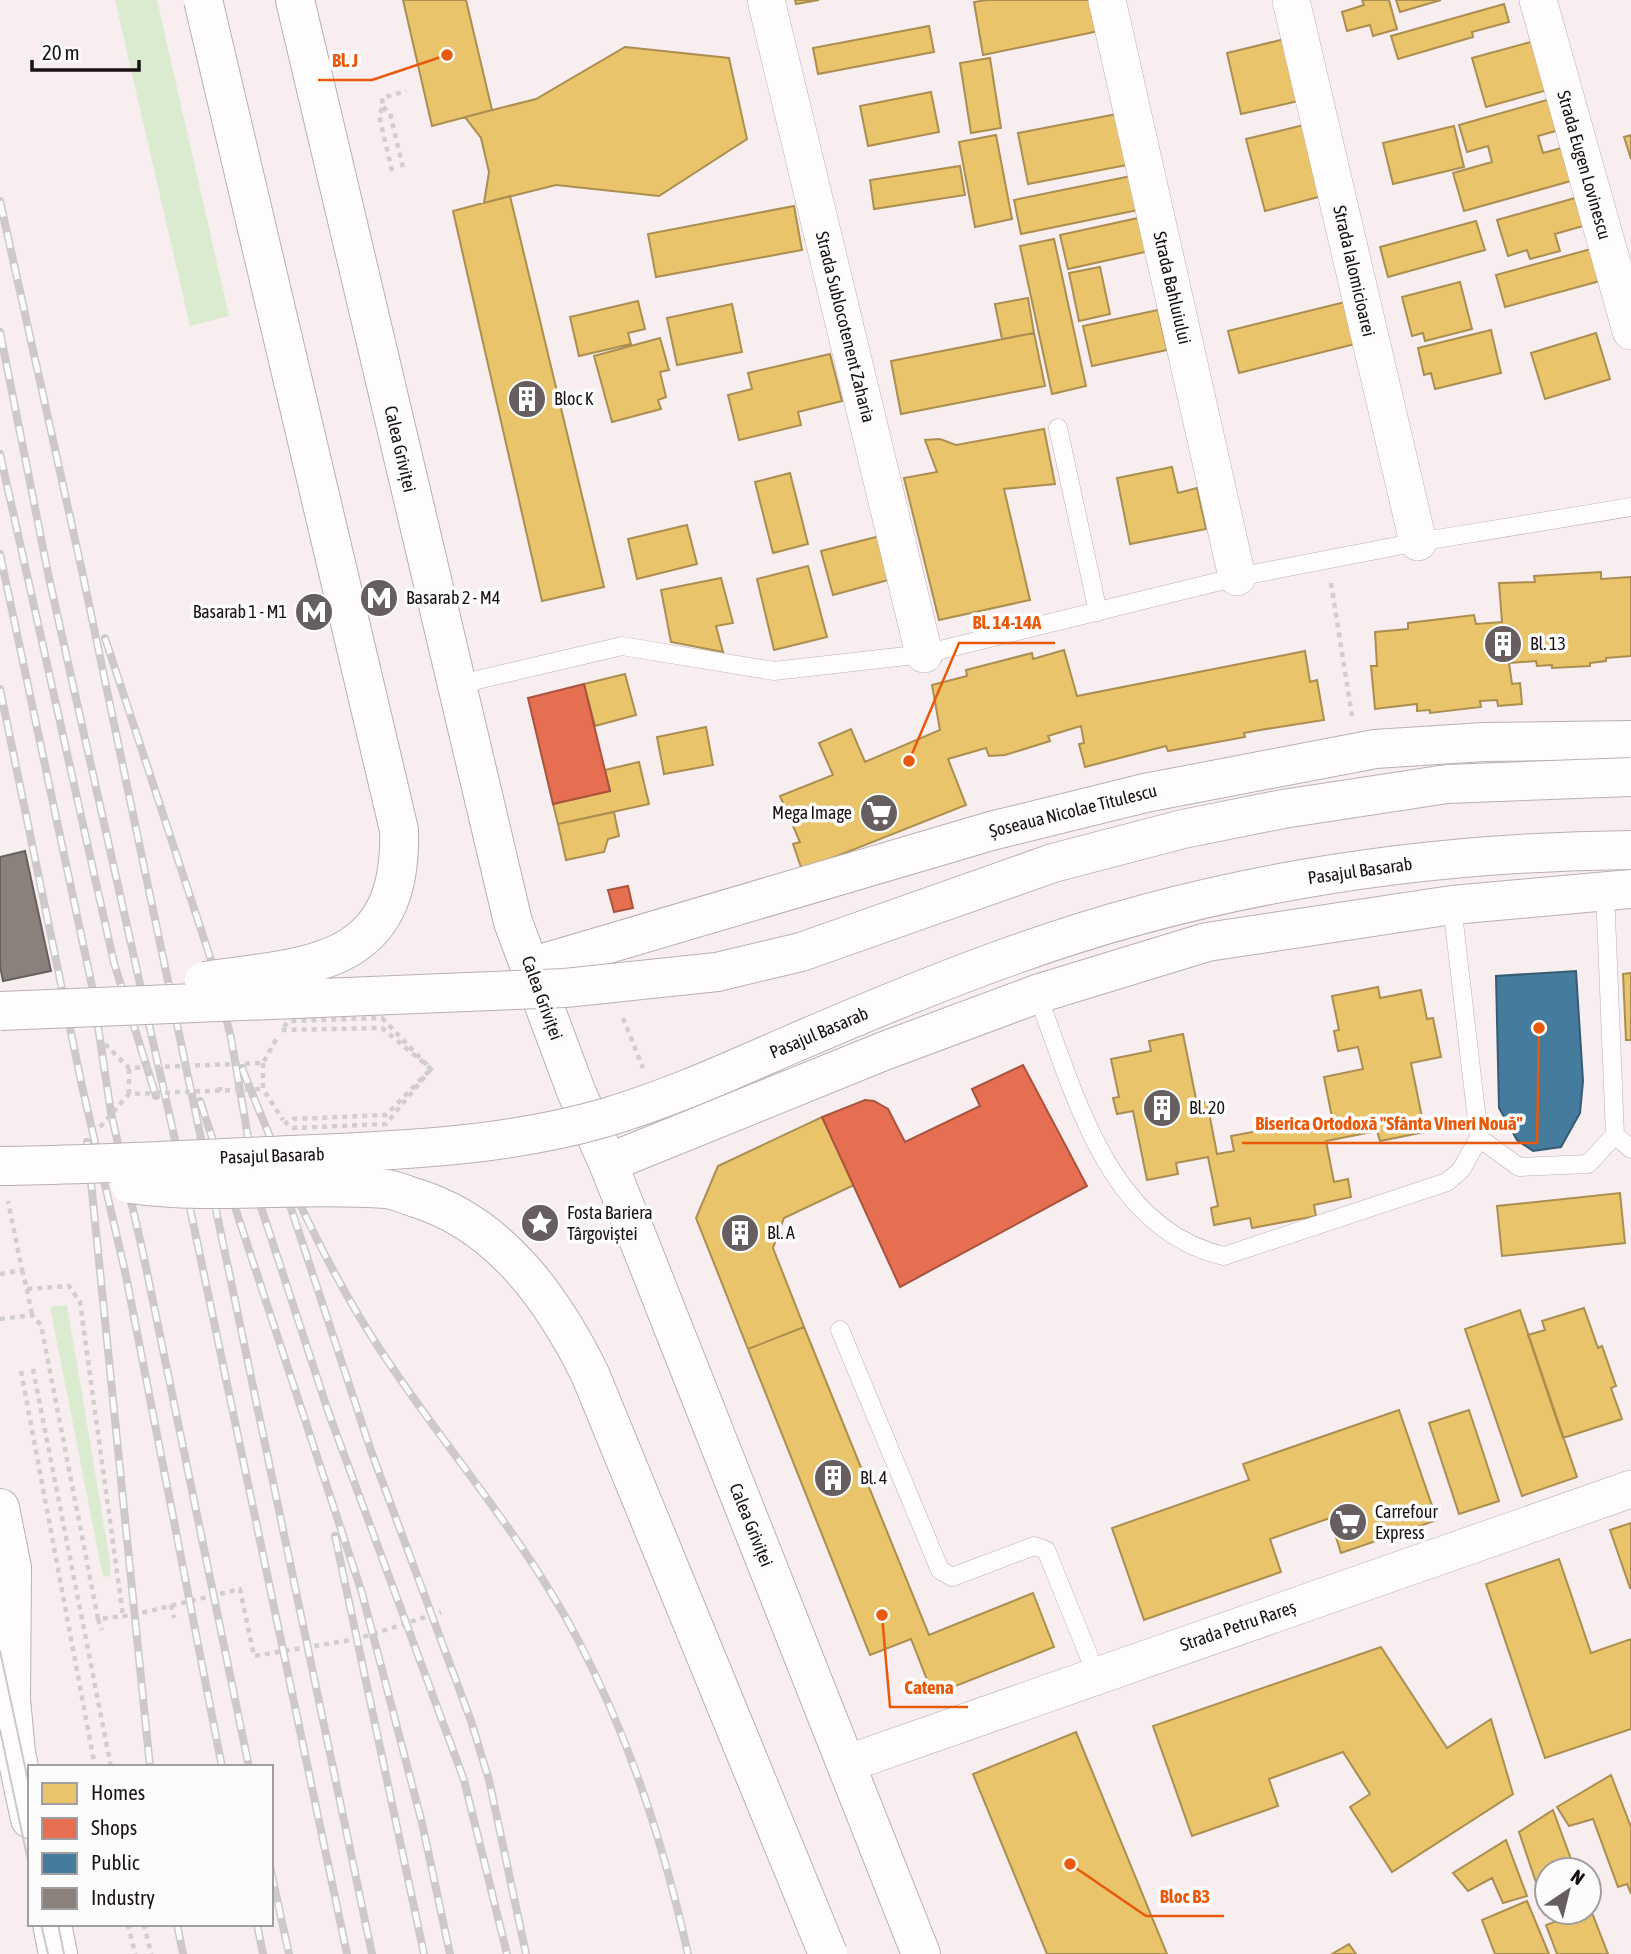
<svg xmlns="http://www.w3.org/2000/svg" width="1631" height="1954" font-family="'Asap Condensed',sans-serif">
<rect width="100%" height="100%" fill="#f8eef0"/>
<path fill="#daebd0" d="M115 0H157L229 316 190 326Z
M67 1305 111 1567 110 1576 103 1577 50 1307Z"/>
<path fill="#e9c46a" stroke="#ab8e50" stroke-width="2" d="M403 0H466L492 110 432 126Z
M795 0H819L796 4Z
M987 0H1098L1104 30 983 55 974 2Z
M1362 0H1389L1397 29 1373 36 1370 25 1347 31 1342 12 1364 5Z
M1396 0H1441L1400 12Z
M1504 4 1509 22 1472 32 1473 37 1398 59 1391 36Z
M929 26 934 52 818 74 813 48Z
M1289 38 1303 100 1241 114 1227 53Z
M1538 40 1551 89 1486 107 1472 58Z
M625 47 729 58 747 139 659 196 556 185 484 203 489 172 481 138 465 117 536 99Z
M990 58 1001 128 971 133 960 63Z
M931 92 939 132 868 146 860 106Z
M1554 98 1563 129 1538 136 1543 153 1569 146 1578 179 1464 211 1453 173 1492 162 1488 146 1467 152 1459 125Z
M1117 114 1127 165 1028 184 1018 133Z
M1308 124 1326 195 1265 211 1246 139Z
M1454 126 1464 167 1393 184 1383 143Z
M996 135 1012 219 975 227 959 142Z
M1631 135V159L1624 137Z
M960 166 965 195 874 209 870 180Z
M1136 175 1143 209 1021 234 1014 200Z
M510 196 604 587 542 601 453 211Z
M1575 198 1583 226 1555 234 1560 251 1530 259 1527 250 1508 256 1497 220Z
M794 206 802 250 656 277 648 234Z
M1147 216 1154 250 1068 269 1060 235Z
M1476 221 1485 250 1388 277 1380 247Z
M1054 239 1086 386 1052 394 1020 246Z
M1591 249 1600 281 1505 307 1496 275Z
M1100 267 1110 314 1079 321 1069 273Z
M1460 282 1472 329 1425 341 1423 333 1412 336 1402 297Z
M1028 298 1034 333 1002 339 995 304Z
M638 301 645 329 628 333 631 344 579 356 570 317Z
M1349 301 1359 343 1239 373 1228 331Z
M732 304 742 352 677 365 667 318Z
M1158 310 1167 350 1092 366 1083 326Z
M1491 330 1501 373 1435 389 1431 373 1424 375 1418 348Z
M1034 333 1045 386 901 414 891 361Z
M1596 333 1610 379 1545 399 1531 353Z
M660 338 669 370 660 372 666 397 658 400 661 409 612 422 594 356Z
M830 354 842 401 798 412 801 425 739 440 728 395 752 389 748 373Z
M1044 429 1055 484 1004 489 1030 600 939 620 904 478 937 472 925 440 940 439 956 445Z
M1172 467 1178 493 1197 488 1206 529 1130 544 1117 478Z
M790 473 808 544 773 553 755 482Z
M687 525 697 564 637 579 628 539Z
M880 536 892 579 833 595 821 551Z
M808 566 827 637 774 650 757 579Z
M1601 572V579L1631 577V656L1606 658V661L1590 663V666L1552 668V665L1537 666 1536 661 1509 663 1512 684 1520 683 1522 704 1498 706 1497 700 1480 701 1481 707 1430 713V710L1417 711V704L1375 709 1371 666H1377L1375 632 1408 629V623L1474 615 1476 624 1502 622 1499 583 1535 582 1534 576Z
M721 578 733 623 716 626 723 652 671 642 661 590Z
M1064 650 1077 696 1305 651 1310 682 1317 680 1324 720 1260 730 1244 733 1245 737 1168 751 1166 746 1085 767 1079 744 1084 743 1081 726 1048 736 1050 741 1005 755 989 756 986 748 948 759 966 805 802 870 793 844 800 842 780 796 833 775 819 743 851 729 865 762 940 730 932 685 967 676 966 670 1032 653 1033 659Z
M625 674 636 715 595 726 584 684Z
M706 727 713 765 664 774 657 737Z
M639 762 649 804 558 824 553 804 610 791 605 770Z
M614 812 619 836 608 839 604 852 566 860 558 824Z
M1631 973V1040H1626L1623 974Z
M1378 987 1380 998 1421 990 1427 1019 1433 1018 1441 1057 1411 1063 1425 1132 1380 1141 1377 1131 1326 1141 1334 1182 1348 1179 1351 1197 1314 1205 1316 1216 1252 1228 1250 1218 1214 1225 1211 1208 1218 1206 1208 1157 1176 1163 1178 1174 1147 1180 1133 1111 1117 1114 1113 1098 1119 1097 1111 1059 1151 1051 1149 1041 1183 1034 1197 1104 1207 1102 1217 1154 1234 1151 1231 1136 1305 1122 1307 1132 1334 1127 1324 1077 1363 1069 1358 1047 1338 1051 1334 1031 1339 1030 1332 996Z
M822 1117 854 1185 784 1218 773 1248 804 1327 748 1349 696 1218 718 1166Z
M1620 1193 1625 1243 1502 1256 1497 1206Z
M1584 1308 1598 1348 1602 1346 1616 1386 1611 1388 1622 1419 1563 1438 1528 1335 1545 1330 1542 1321Z
M1520 1310 1577 1477 1522 1496 1465 1329Z
M804 1327 929 1635 1033 1593 1054 1647 933 1695 911 1639 870 1655 748 1349Z
M1399 1410 1437 1520 1341 1553 1330 1518 1270 1539 1281 1572 1144 1620 1112 1528 1249 1480 1243 1464Z
M1469 1410 1499 1501 1459 1514 1429 1423Z
M1631 1523V1588H1630L1610 1530Z
M1559 1559 1591 1653 1631 1639V1729L1545 1758 1486 1584Z
M1381 1647 1447 1748 1491 1719 1513 1794 1392 1872 1350 1807 1370 1794 1343 1752 1269 1779 1278 1806 1192 1836 1153 1726Z
M1076 1732 1167 1954H1047L973 1774Z
M1611 1775 1631 1827V1894L1627 1884 1618 1887 1593 1819 1569 1826 1557 1807Z
M1553 1810 1575 1870H1547V1895L1541 1897 1519 1832Z
M1506 1840 1527 1896 1503 1903 1492 1878 1468 1891 1453 1873Z
M1527 1901 1549 1954H1495L1482 1920Z
M1589 1905 1608 1954H1557L1546 1925 1560 1920 1557 1912H1589Z
M1349 1944 1356 1954H1332Z"/>
<path fill="#e76f51" stroke="#a9533e" stroke-width="2" d="M584 684 610 791 553 804 528 698Z
M628 886 633 908 614 912 608 890Z
M1023 1065 1087 1186 900 1287 822 1117 865 1100 874 1101 888 1109 905 1142 980 1106 972 1089Z"/>
<path fill="#457b9d" stroke="#385b74" stroke-width="2" d="M1576 971 1583 1081 1580 1113 1561 1147 1533 1151 1517 1140 1499 1108 1496 976Z"/>
<path fill="#8a817c" stroke="#685f5c" stroke-width="2" d="M25 851 51 971 3 981 0 966V857Z"/>
<g fill="none" stroke-linecap="round" stroke-linejoin="round">
<defs>
<path id="lane" d="M1058 428 1098 612
M456 685 622 646 774 671 924 654 1237 577 1418 542 1631 507
M1605 891 1615 1135 1631 1149
M1037 994C1075 1093 1107 1229 1224 1256L1447 1182 1461 1170 1479 1138 1452 905
M1479 1138 1519 1167 1588 1164 1615 1135
M840 1330 940 1570 952 1577 1034 1546 1046 1550 1097 1676"/>
<path id="street" d="M766 0 924 654
M1107 0 1237 577
M1291 0 1418 542
M1538 0 1631 331
M846 1764 1631 1489"/>
<path id="secondary" d="M0 1508 12 1568 11 1699 16 1753 30 1819
M52 1924 58 1954"/>
<path id="primary" d="M295 0 513 922 576 1091 608 1163 921 1954
M530 967 991 831 1145 793 1375 749 1484 742 1631 740
M608 1163 884 1051 1037 994 1207 942 1452 905 1631 889"/>
</defs>
<use href="#lane" stroke="#b9b0b2" stroke-width="19"/>
<use href="#street" stroke="#b9b0b2" stroke-width="38"/>
<use href="#secondary" stroke="#b9b0b2" stroke-width="40"/>
<use href="#primary" stroke="#b9b0b2" stroke-width="40"/>
<path stroke="#d1cece" stroke-width="4.5" stroke-dasharray="5 5" stroke-linecap="butt" d="M383 107 390 113 403 168
M392 171 379 115 383 107 382 98 406 91
M1331 583 1352 716
M382 1018 431 1069 382 1028 281 1030 289 1021Z
M623 1018 643 1068
M263 1063V1089L283 1120
M431 1069 386 1124 294 1128 286 1123 293 1119 386 1115Z
M220 1087V1091
M129 1094V1068
M22 1270 27 1289 69 1286 80 1302 123 1616
M0 1274 22 1270 8 1201
M27 1289 32 1315
M0 1319 32 1315 41 1325 98 1619 133 1615 240 1589 254 1656 357 1639 441 1612
M33 1369 111 1767
M21 1371 95 1767
M171 1605 174 1618
M98 1619 102 1630
M128 1924 135 1954
M144 1924 151 1954"/>
<use href="#lane" stroke="#fefcfd" stroke-width="18"/>
<use href="#street" stroke="#fefcfd" stroke-width="37"/>
<use href="#secondary" stroke="#fefcfd" stroke-width="38"/>
<use href="#primary" stroke="#fefcfd" stroke-width="38"/>
<path stroke="#cdc9cb" stroke-width="2" d="M0 1651 30 1790
M0 1730 30 1870
M41 1924 48 1954
M58 1924 64 1954"/>
<defs>
<path id="rail" d="M0 201 82 571 372 1954
M0 332 49 578 186 1189 347 1954
M0 454 114 963 156 1096
M0 554 92 986 111 1113 143 1253 249 1767
M105 638 214 969 231 1038 259 1201 328 1411 464 1780 507 1954
M0 689 82 1086 126 1276 222 1767
M242 1068C280 1164 322 1261 379 1348 444 1447 523 1535 578 1640 630 1739 664 1845 688 1954
M200 1101 362 1593 422 1823 450 1954
M87 1142 150 1767
M283 1184 371 1451 471 1721 489 1780 526 1954
M335 1536 424 1954
M271 1871 289 1954
M177 1924 183 1954
M257 1924 263 1954"/>
</defs>
<use href="#rail" stroke="#cdc9cb" stroke-width="8"/>
<use href="#rail" stroke="#fcfcfc" stroke-width="5" stroke-dasharray="16" stroke-linecap="butt"/>
<defs>
<path id="primary-bridge" d="M203 0 399 830C403 967 310 966 204 981
M0 1011 565 988 717 972 801 952 1053 863 1183 829 1283 809 1447 784 1631 777
M0 1166C90 1165 180 1160 270 1156 381 1151 496 1149 604 1118 669 1099 730 1071 792 1044 864 1013 937 982 1011 956 1209 884 1420 852 1631 850
M130 1184C214 1196 301 1182 386 1189 396 1190 406 1195 416 1198 500 1224 553 1299 590 1374L828 1954"/>
</defs>
<use href="#primary-bridge" stroke="#b9b0b2" stroke-width="40" stroke-linecap="butt"/>
<path stroke="#d1cece" stroke-width="4.5" stroke-dasharray="5 5" stroke-linecap="butt" d="M105 1044 129 1068 263 1063 278 1036
M100 1127 129 1094 263 1089"/>
<use href="#primary-bridge" stroke="#fefcfd" stroke-width="38"/>
</g>
<defs>
<symbol id="building-disc" viewBox="-11 -11 22 22"><circle r="9.5" fill="#675e60" stroke="#fcfcfc"/><path d="M-4-6H4V6H1V3H-1V6H-4ZM-2.5-4.3h1.7v1.8h-1.7ZM.8-4.3h1.7v1.8H.8ZM-2.5-1h1.7V.8h-1.7ZM.8-1h1.7V.8H.8Z" fill="#fff"/></symbol>
<symbol id="metro-disc" viewBox="-11 -11 22 22"><circle r="9.5" fill="#675e60" stroke="#fcfcfc"/><path d="M-5.5 5V-5H-3L0 0L3-5H5.5V5H3V-.5L0 4L-3-.5V5Z" fill="#fff"/></symbol>
<symbol id="supermarket-disc" viewBox="-11 -11 22 22"><circle r="9.5" fill="#675e60" stroke="#fcfcfc"/><path d="M-6-5.5h2.5l.6 2H6L4.5 2H-2.5L-4.4-4H-6ZM-1.5 3.2a1.3 1.3 0 1 0 .1 0ZM3 3.2a1.3 1.3 0 1 0 .1 0Z" fill="#fff"/></symbol>
<symbol id="sight-disc" viewBox="-11 -11 22 22"><circle r="9.5" fill="#675e60" stroke="#fcfcfc"/><path d="M0-6L1.8-2.2L6-1.7L2.9 1.2L3.7 5.4L0 3.3L-3.7 5.4L-2.9 1.2L-6-1.7L-1.8-2.2Z" fill="#fff"/></symbol>
</defs>
<g fill-rule="evenodd">
<use href="#building-disc" x="505" y="377" width="44" height="44"/>
<use href="#metro-disc" x="357" y="576" width="44" height="44"/>
<use href="#metro-disc" x="292" y="590" width="44" height="44"/>
<use href="#building-disc" x="1481" y="622" width="44" height="44"/>
<use href="#supermarket-disc" x="857" y="791" width="44" height="44"/>
<use href="#building-disc" x="1140" y="1086" width="44" height="44"/>
<use href="#sight-disc" x="518" y="1201" width="44" height="44"/>
<use href="#building-disc" x="718" y="1211" width="44" height="44"/>
<use href="#building-disc" x="811" y="1456" width="44" height="44"/>
<use href="#supermarket-disc" x="1326" y="1500" width="44" height="44"/>
</g>
<g text-anchor="middle" stroke-width="7" stroke-linejoin="round" paint-order="stroke">
<g font-size="18" fill="#191113" stroke="#fcfcfc">
<text transform="translate(1584 165) rotate(74)" y="6">Strada Eugen Lovinescu</text>
<text transform="translate(1354 271) rotate(77)" y="6">Strada Ialomicioarei</text>
<text transform="translate(1172 288) rotate(77)" y="6">Strada Bahluiului</text>
<text transform="translate(845 327) rotate(76)" y="6">Strada Sublocotenent Zaharia</text>
<text transform="translate(400 449) rotate(77)" y="6">Calea Griviței</text>
<text transform="translate(1073 811) rotate(-14)" y="6">Șoseaua Nicolae Titulescu</text>
<text transform="translate(1360 871) rotate(-8)" y="6">Pasajul Basarab</text>
<text transform="translate(542 998) rotate(70)" y="6">Calea Griviței</text>
<text transform="translate(819 1033) rotate(-23)" y="6">Pasajul Basarab</text>
<text transform="translate(272 1156) rotate(-2)" y="6">Pasajul Basarab</text>
<text transform="translate(751 1525) rotate(68)" y="6">Calea Griviței</text>
<text transform="translate(1238 1626) rotate(-19)" y="6">Strada Petru Rareș</text>
</g>
<g font-size="18" fill="#191113" stroke="#fcfcfc" text-anchor="start">
<text x="554" y="405">Bloc K</text>
<text x="406" y="604">Basarab 2 - M4</text>
<text x="287" y="618" text-anchor="end">Basarab 1 - M1</text>
<text x="1530" y="650">Bl. 13</text>
<text x="852" y="819" text-anchor="end">Mega Image</text>
<text x="1189" y="1114">Bl. 20</text>
<text x="567" y="1219">Fosta Bariera<tspan x="567" dy="21">Târgoviștei</tspan></text>
<text x="767" y="1239">Bl. A</text>
<text x="860" y="1484">Bl. 4</text>
<text x="1375" y="1518">Carrefour<tspan x="1375" dy="21">Express</tspan></text>
</g>
</g>
<path fill="none" stroke="#e8590c" stroke-width="2.5" d="M447 55L372 80H318M909 761L959 643H1055M1539 1028L1537 1143H1242M882 1615L890 1707H968M1070 1864L1146 1916H1224"/>
<g fill="#e8590c" stroke="#fcfcfc" stroke-width="2.5">
<circle cx="447" cy="55" r="7"/>
<circle cx="909" cy="761" r="7"/>
<circle cx="1539" cy="1028" r="7"/>
<circle cx="882" cy="1615" r="7"/>
<circle cx="1070" cy="1864" r="7"/>
</g>
<g font-size="19" text-anchor="middle" font-weight="bold" fill="#e8590c" stroke="#fcfcfc" stroke-width="7" stroke-linejoin="round" paint-order="stroke">
<text x="345" y="67">Bl. J</text>
<text x="1007" y="629">Bl. 14-14A</text>
<text x="1389" y="1130">Biserica Ortodoxă "Sfânta Vineri Nouă"</text>
<text x="929" y="1694">Catena</text>
<text x="1185" y="1903">Bloc B3</text>
</g>
<rect x="28" y="1765" width="245" height="161" fill="#fcfcfc" stroke="#a19e9f" stroke-width="2"/>
<rect x="42" y="1783" width="35" height="21" fill="#e9c46a" stroke="#a19e9f" stroke-width="2"/>
<text x="91" y="1800" font-size="21" fill="#191113">Homes</text>
<rect x="42" y="1818" width="35" height="21" fill="#e76f51" stroke="#a19e9f" stroke-width="2"/>
<text x="91" y="1835" font-size="21" fill="#191113">Shops</text>
<rect x="42" y="1853" width="35" height="21" fill="#457b9d" stroke="#a19e9f" stroke-width="2"/>
<text x="91" y="1870" font-size="21" fill="#191113">Public</text>
<rect x="42" y="1888" width="35" height="21" fill="#8a817c" stroke="#a19e9f" stroke-width="2"/>
<text x="91" y="1905" font-size="21" fill="#191113">Industry</text>
<g transform="translate(1568 1891) rotate(35)"><circle r="33" fill="#fcfcfc" stroke="#a19e9f" stroke-width="2"/>
<path d="M0-5L12 26L0 18L-12 26Z" fill="#675e60"/>
<text y="-10" font-size="19" font-weight="bold" text-anchor="middle" fill="#191113">N</text>
</g>
<path d="M32 60v10h107v-10" fill="none" stroke="#191113" stroke-width="3.5"/>
<text x="42" y="60" font-size="21" fill="#191113" stroke="#fcfcfc" stroke-width="5" paint-order="stroke">20 m</text>
</svg>
